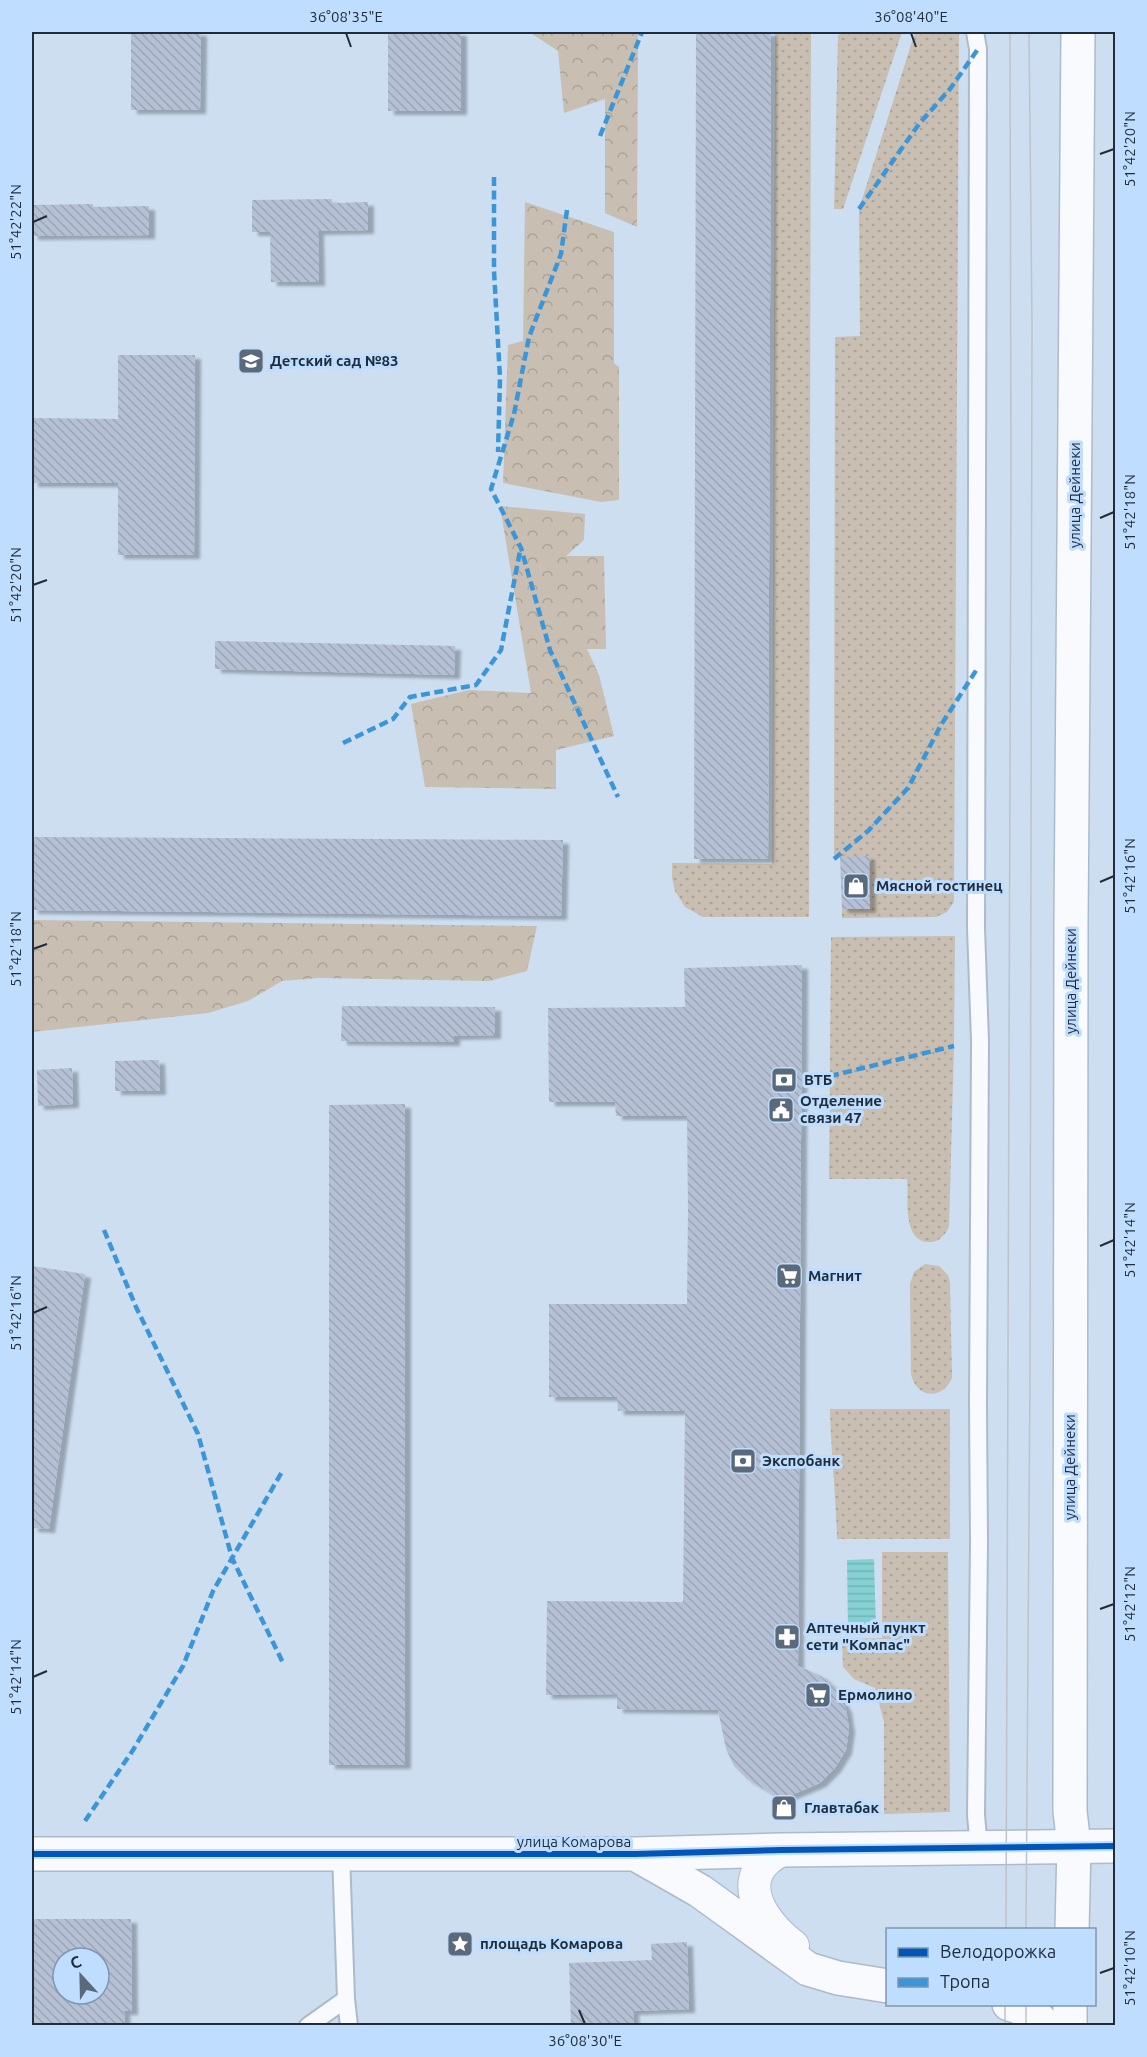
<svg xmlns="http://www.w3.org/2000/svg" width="1147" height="2057" font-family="Ubuntu,sans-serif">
<defs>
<pattern id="grass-dots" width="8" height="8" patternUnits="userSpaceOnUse" patternTransform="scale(1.5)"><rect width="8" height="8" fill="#c8beb1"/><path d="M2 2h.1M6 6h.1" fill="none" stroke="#aba399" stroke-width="1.8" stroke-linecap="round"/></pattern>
<pattern id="park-crowns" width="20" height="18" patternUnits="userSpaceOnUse" patternTransform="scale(1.5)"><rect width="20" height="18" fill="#c8beb1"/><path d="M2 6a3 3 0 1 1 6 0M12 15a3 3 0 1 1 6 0" fill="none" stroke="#aba399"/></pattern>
<pattern id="water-rules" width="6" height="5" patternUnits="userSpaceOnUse" patternTransform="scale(1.5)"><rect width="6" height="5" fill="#84d0d2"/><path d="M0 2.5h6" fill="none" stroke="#72b3b5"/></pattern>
<pattern id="building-back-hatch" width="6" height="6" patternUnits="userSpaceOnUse" patternTransform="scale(1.5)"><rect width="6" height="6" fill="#b5c0d4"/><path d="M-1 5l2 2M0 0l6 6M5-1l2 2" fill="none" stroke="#9ba5b7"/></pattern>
<filter id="shadow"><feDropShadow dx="6" dy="4" stdDeviation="1.5" flood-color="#0004"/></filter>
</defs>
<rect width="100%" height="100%" fill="#cddef0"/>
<path fill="url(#grass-dots)" d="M775 32H811L809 917H703L685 907 675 891 672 878V863L772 864Z
M841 32H902L843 209H834L838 36Z
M915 32H959L954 902 947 912 936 917 842 918V909H870L840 857 834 859 835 337 860 336 859 209Z
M955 936 954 1046 949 1227C945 1234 941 1241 932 1242 901 1245 909 1198 907 1179H829L831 937Z
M925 1264 939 1266 948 1275 950 1282 952 1378C942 1401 916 1398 911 1374L910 1284 914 1272Z
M830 1409H950V1539H837C836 1496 831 1453 830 1409Z
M882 1552H948L950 1812 884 1814V1722L875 1688 854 1679 843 1667 842 1639 882 1638Z"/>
<path fill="url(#park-crowns)" d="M529 32H638L637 227 605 213V99L564 113 558 51Z
M525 202 614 232V363L619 367V500L601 502 503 483 508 345 523 341Z
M500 506 585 514 584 540 566 556H604L606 649H587L599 675 614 736 556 750V789L425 787 411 704 469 690 531 693Z
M32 920 537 926 527 971 489 981 319 978 282 981 248 1001 208 1013 32 1032Z"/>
<path fill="url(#water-rules)" d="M874 1559 876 1630H848L847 1560Z"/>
<path fill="url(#building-back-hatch)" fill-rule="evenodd" filter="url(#shadow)" d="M131 32H201L200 110H131Z
M388 32H461V111H388Z
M696 32H771L768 859H694Z
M332 199V203L368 202V230L318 231 319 282H271L270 232H252V200Z
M93 204V207L149 206V235L32 236V205Z
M118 355H195L194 555H118V483H32V418L118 419Z
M215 641 455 646 454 675 215 669Z
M32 837 563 840 561 916 32 910Z
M869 856 870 909H842L840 857Z
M802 965 798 1666 821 1676 836 1690 846 1709 849 1729 846 1750 835 1768 820 1783 782 1799 747 1779 734 1766 726 1749 718 1710 617 1709V1694L546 1695 547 1601 683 1602 685 1411H618L617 1397H549V1304H687L688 1210 687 1116H616L615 1102H549L548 1008 685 1007 684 968Z
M342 1006 495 1007V1035L454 1036V1042L341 1041Z
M159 1060 160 1091H115V1061Z
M72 1068 73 1104 38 1106 37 1070Z
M405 1104V1765H329V1105Z
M32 1266 85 1274 49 1529 32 1528Z
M32 1919H131L132 2011H124L125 2025H32ZM63 1958H99V1994H63Z
M687 1942 689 2009 633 2011 634 2025H571L569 1963 652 1960 651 1944Z"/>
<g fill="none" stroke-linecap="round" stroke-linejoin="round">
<defs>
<path id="service" d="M975 32 978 49 976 928 980 1041 978 1405 979 1543 976 1815 979 1848
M341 1853 346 1999 349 2026
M308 2026 346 1999"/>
<path id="minor" d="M782 1850C731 1875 760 1921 793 1946"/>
<path id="tertiary" d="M32 1854H635L782 1850 1116 1846
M637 1855 700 1891 808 1969 838 1978 888 1986
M1009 2004C1023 2008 1036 2014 1045 2026"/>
<path id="secondary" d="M1072 1930 1074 1846 1070 1811 1071 924 1078 32
M1070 2026V2004"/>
</defs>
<use href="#service" stroke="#acbbcb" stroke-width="20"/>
<use href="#minor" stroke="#acbbcb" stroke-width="34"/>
<use href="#tertiary" stroke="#acbbcb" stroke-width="36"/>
<use href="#secondary" stroke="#acbbcb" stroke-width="36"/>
<use href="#service" stroke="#f8fafd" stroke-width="16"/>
<use href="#minor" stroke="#f8fafd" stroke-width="32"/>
<use href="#tertiary" stroke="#f8fafd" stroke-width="33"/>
<use href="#secondary" stroke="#f8fafd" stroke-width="33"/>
<path stroke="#bec3c8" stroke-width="1.5" d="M1006 1930 1011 482 1010 32
M1026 1930 1030 1371 1032 323 1029 32
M1005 2026V2004
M1026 2026V2004"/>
<path stroke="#3a96d9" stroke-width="4.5" stroke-dasharray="9 4.5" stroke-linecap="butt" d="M600 136 642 32
M494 177V271L500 378 498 452
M859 209 919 124 950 89 978 49
M567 210 561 254 529 337 514 414 491 489 521 548 550 650 618 797
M343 743 393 719 410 697 476 685 501 650 520 551
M834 859 868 831 908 788 941 725 977 669
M830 1076 954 1046
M104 1230 136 1307 198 1434 232 1558 284 1665
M85 1821 133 1750 183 1666 213 1591 283 1470"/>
<defs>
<path id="cycleway" d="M32 1854H635L782 1850 1116 1846"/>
</defs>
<use href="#cycleway" stroke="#bfddfe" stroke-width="10"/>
<use href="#cycleway" stroke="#0057b8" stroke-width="6"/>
</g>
<path fill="none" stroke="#1e2c3c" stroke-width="2" d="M346 33 351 47M911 33 916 47M1100 154 1114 149M33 222 47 216M1100 518 1114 512M33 585 47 580M1100 882 1114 876M33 949 47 944M1100 1246 1114 1240M33 1313 47 1307M1100 1609 1114 1604M33 1677 47 1671M1100 1973 1114 1968M579 2010 585 2024"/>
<defs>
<symbol id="school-square" viewBox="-11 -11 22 22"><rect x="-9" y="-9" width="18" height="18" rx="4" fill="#5b6a7b" stroke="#bfddfe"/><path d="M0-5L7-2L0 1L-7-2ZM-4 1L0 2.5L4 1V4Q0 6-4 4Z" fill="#fff"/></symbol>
<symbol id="shop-square" viewBox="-11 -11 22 22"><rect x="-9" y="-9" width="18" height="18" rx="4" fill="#5b6a7b" stroke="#bfddfe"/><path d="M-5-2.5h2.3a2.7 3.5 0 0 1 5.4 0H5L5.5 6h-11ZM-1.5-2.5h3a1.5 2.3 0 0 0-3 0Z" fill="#fff"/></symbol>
<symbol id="bank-square" viewBox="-11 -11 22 22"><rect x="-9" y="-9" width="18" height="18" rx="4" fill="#5b6a7b" stroke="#bfddfe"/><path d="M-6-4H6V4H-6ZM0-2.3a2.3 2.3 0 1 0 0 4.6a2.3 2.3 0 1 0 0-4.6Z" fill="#fff"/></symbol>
<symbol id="civic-square" viewBox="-11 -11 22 22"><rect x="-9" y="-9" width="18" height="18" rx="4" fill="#5b6a7b" stroke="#bfddfe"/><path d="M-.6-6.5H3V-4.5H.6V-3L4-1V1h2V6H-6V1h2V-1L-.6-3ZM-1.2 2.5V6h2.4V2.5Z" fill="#fff"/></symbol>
<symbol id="supermarket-square" viewBox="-11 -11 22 22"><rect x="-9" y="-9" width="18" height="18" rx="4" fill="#5b6a7b" stroke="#bfddfe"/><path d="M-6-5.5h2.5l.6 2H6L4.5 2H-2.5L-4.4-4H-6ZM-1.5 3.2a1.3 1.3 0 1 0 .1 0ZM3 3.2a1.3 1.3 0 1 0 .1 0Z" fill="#fff"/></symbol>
<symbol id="pharmacy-square" viewBox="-11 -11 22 22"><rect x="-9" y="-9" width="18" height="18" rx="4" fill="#5b6a7b" stroke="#bfddfe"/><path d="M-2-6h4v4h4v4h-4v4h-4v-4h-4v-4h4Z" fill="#fff"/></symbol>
<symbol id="sight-square" viewBox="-11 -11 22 22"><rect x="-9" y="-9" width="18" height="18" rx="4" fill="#5b6a7b" stroke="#bfddfe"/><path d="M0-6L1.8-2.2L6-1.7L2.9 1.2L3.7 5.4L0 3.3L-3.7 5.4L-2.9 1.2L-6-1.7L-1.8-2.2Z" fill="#fff"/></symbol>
</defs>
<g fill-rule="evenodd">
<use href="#school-square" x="236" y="346" width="30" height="30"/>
<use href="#shop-square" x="841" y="871" width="30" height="30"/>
<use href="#bank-square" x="769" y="1065" width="30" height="30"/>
<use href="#civic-square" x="766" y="1095" width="30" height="30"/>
<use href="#supermarket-square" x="774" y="1261" width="30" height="30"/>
<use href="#bank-square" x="728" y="1446" width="30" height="30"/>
<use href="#pharmacy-square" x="772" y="1622" width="30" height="30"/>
<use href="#supermarket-square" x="803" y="1680" width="30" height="30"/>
<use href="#shop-square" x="769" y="1793" width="30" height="30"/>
<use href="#sight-square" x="445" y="1929" width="30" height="30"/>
</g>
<g text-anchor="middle" stroke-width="6" stroke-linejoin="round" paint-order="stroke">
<g font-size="15" font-weight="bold" fill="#1e2c3c" stroke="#bfddfe" text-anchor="start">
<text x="270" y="366">Детский сад №83</text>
<text x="876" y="891">Мясной гостинец</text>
<text x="804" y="1085">ВТБ</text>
<text x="800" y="1106">Отделение<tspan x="800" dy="17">связи 47</tspan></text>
<text x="808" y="1281">Магнит</text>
<text x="762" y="1466">Экспобанк</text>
<text x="806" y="1633">Аптечный пункт<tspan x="806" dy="17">сети "Компас"</tspan></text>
<text x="838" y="1700">Ермолино</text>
<text x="804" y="1813">Главтабак</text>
<text x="480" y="1949">площадь Комарова</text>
</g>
<g font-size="15" fill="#1e2c3c" stroke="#bfddfe">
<text transform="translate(1075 495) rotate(-90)" y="5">улица Дейнеки</text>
<text transform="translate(1071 981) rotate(-90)" y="5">улица Дейнеки</text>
<text transform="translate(1070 1467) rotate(-90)" y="5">улица Дейнеки</text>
<text x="574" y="1847">улица Комарова</text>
</g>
</g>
<rect width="1147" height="2057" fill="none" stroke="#bfddfe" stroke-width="66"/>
<rect x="886" y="1928" width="210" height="78" fill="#bfddfe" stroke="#7f96b0" stroke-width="1.5"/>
<rect x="898" y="1948" width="30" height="9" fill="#0057b8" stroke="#7f96b0" stroke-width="1.5"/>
<text x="940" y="1958" font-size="18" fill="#1e2c3c">Велодорожка</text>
<rect x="898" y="1978" width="30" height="9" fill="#3a96d9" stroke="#7f96b0" stroke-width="1.5"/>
<text x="940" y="1988" font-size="18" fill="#1e2c3c">Тропа</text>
<g transform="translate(81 1976) rotate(338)"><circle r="28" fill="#bfddfe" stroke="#7f96b0" stroke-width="1.5"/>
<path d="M0-4.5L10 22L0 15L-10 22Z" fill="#5b6a7b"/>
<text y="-9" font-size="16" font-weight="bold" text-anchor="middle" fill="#1e2c3c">С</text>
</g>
<rect x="33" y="33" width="1081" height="1991" fill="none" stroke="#1e2c3c" stroke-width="2"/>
<g font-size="15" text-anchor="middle" fill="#1e2c3c">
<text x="346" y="22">36°08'35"E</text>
<text x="911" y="22">36°08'40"E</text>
<text transform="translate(1130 149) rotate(-90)" y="5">51°42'20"N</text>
<text transform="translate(16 222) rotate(-90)" y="5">51°42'22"N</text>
<text transform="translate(1130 512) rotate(-90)" y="5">51°42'18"N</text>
<text transform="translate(16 585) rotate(-90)" y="5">51°42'20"N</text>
<text transform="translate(1130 876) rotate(-90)" y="5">51°42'16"N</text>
<text transform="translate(16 949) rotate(-90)" y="5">51°42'18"N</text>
<text transform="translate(1130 1240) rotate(-90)" y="5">51°42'14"N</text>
<text transform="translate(16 1313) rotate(-90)" y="5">51°42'16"N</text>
<text transform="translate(1130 1604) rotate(-90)" y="5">51°42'12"N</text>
<text transform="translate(16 1677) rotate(-90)" y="5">51°42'14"N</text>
<text transform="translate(1130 1968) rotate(-90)" y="5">51°42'10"N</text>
<text x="585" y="2046">36°08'30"E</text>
</g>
</svg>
